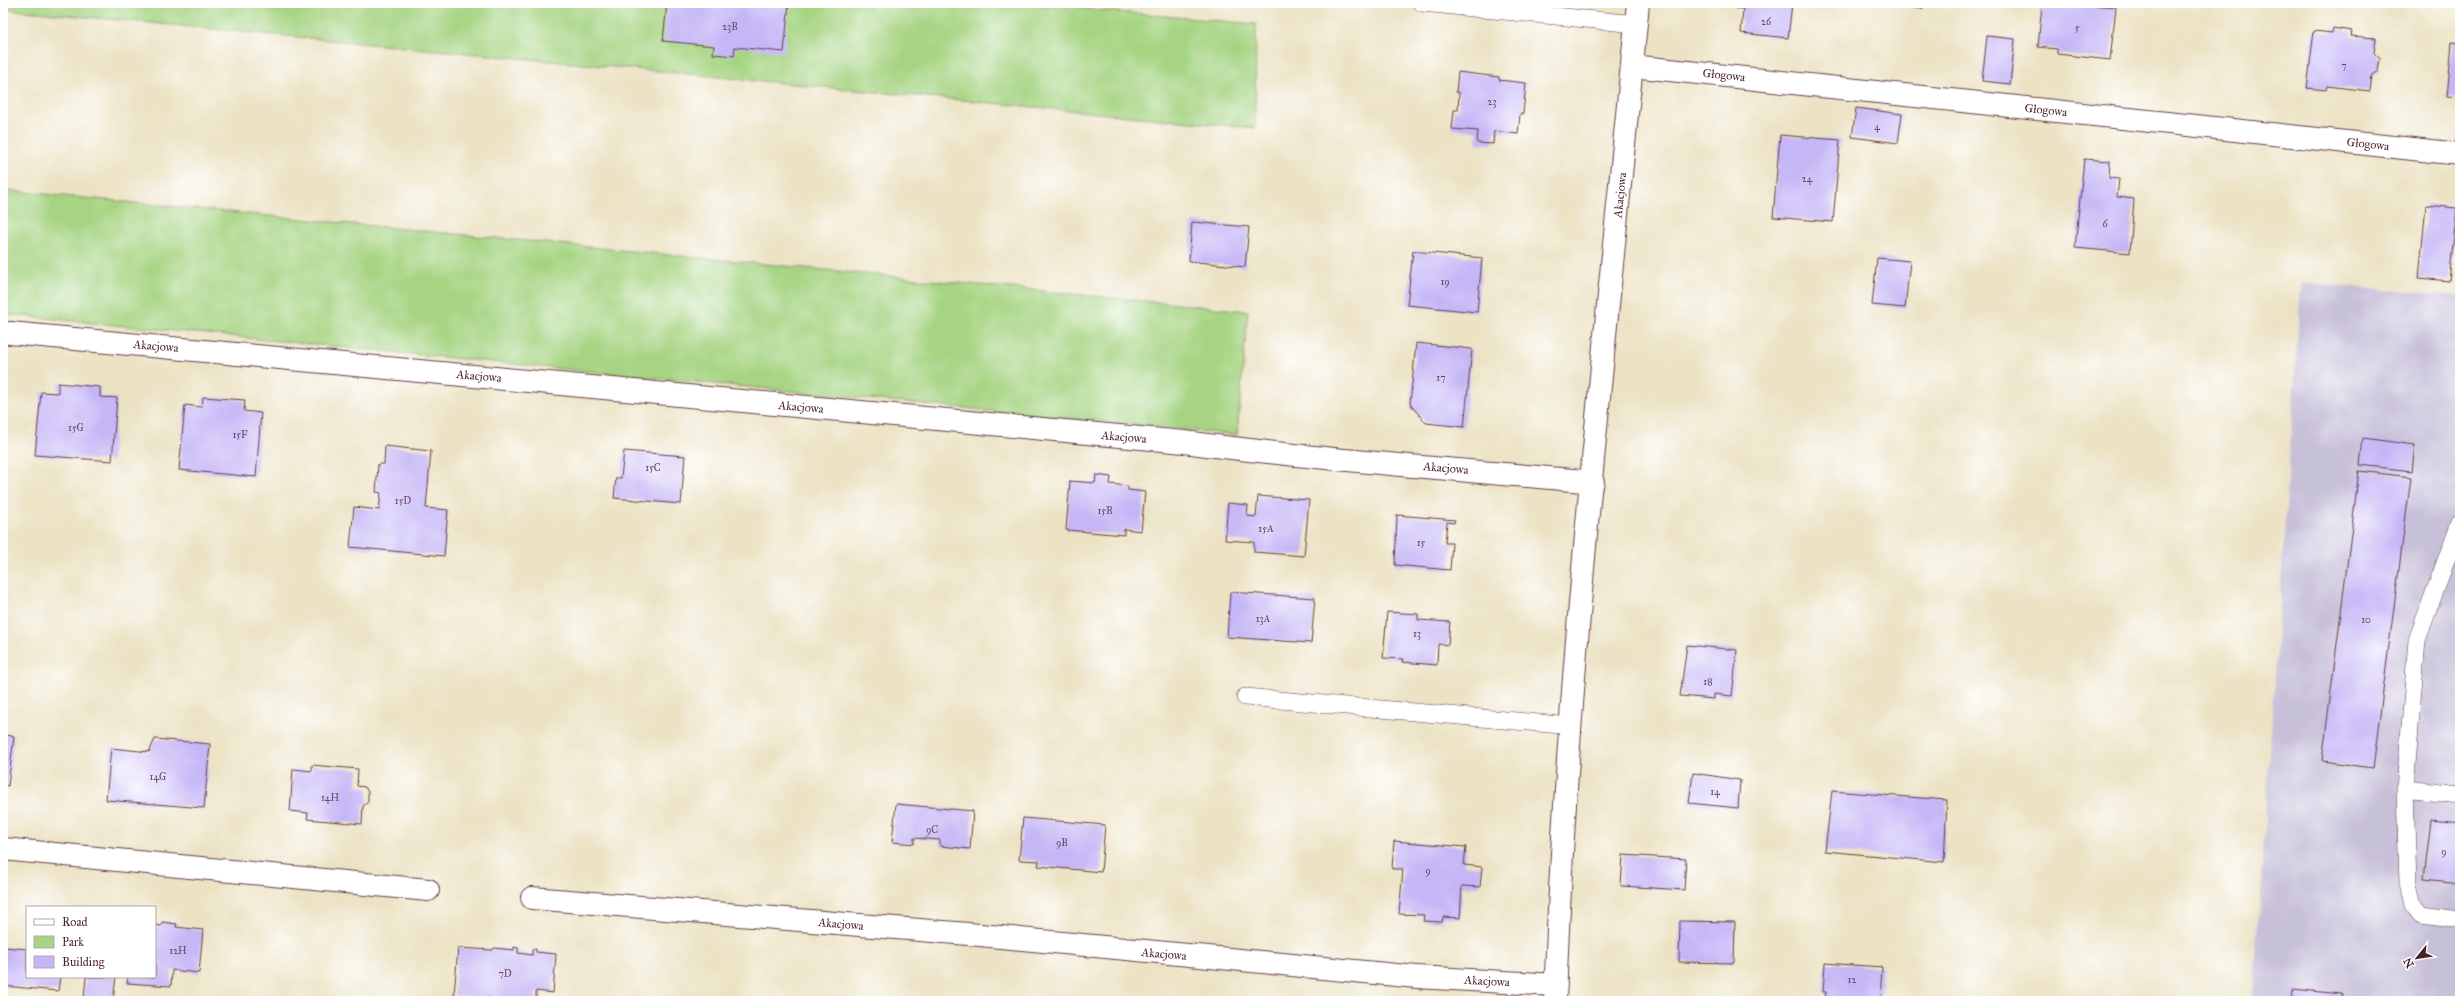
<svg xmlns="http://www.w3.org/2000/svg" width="2463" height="1004" font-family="'IM FELL Great Primer',serif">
<rect width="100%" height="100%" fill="#fff"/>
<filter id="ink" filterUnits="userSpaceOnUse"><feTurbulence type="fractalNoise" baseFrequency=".025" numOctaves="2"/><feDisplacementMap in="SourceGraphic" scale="8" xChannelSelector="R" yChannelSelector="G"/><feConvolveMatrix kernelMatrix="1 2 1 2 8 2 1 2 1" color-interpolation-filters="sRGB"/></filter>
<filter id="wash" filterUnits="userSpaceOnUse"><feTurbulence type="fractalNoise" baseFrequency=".012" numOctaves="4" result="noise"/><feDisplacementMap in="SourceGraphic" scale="16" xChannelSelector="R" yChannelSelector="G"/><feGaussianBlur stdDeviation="0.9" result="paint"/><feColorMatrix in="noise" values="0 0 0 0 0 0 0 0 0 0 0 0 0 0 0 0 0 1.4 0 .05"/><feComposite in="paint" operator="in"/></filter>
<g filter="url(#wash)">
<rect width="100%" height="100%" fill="#ece3c5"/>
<path fill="#c7c0d9" d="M2301 283 2460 296V1001H2253Z"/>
<path fill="#a6d482" stroke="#787a56" d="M3 3H1018L1256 24 1255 128 3 9Z
M3 190 1248 311 1237 435 3 314Z"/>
<g id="blocks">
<path fill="#c5b6f6" d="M667 3H789L784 52 735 47 734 56 713 54 714 46 663 41Z
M1735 3H1792L1788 38 1741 33 1743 9 1735 8Z
M1874 3H1923L1922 9Z
M2063 3 2116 7 2110 60 2057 54V49L2038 47 2042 4 2063 6Z
M2333 28 2352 31 2351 36 2376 38 2374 53 2380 59 2378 71 2372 75 2370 91 2327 86 2326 90 2307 88 2314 31 2332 33Z
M1987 36 2015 39 2010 84 1982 81Z
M2452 42 2460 43V98L2447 97Z
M1458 72 1499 77V80L1526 83 1523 114H1520L1518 134 1494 131 1493 144 1477 143 1478 131 1452 129 1454 110H1458L1459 93 1456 92Z
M1856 108 1902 114 1898 143 1852 137Z
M1780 135 1840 140 1833 222 1773 217Z
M2084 159 2110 161 2109 178 2119 179 2117 197 2134 199 2130 253 2075 248Z
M2426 205 2457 208 2449 281 2419 278Z
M1192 222 1249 227 1245 267 1189 261Z
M1413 251 1482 258 1477 312 1407 305Z
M1877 258 1910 261 1905 308 1872 305Z
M1416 343 1472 349 1464 427 1426 423 1410 404Z
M58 383 100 387V397L117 398 112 461 35 455 41 392 58 393Z
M203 397 245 400 244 411 261 413 256 477 179 470 185 405 202 407Z
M2363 438 2415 445 2412 471 2360 465Z
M385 446 431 451 426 508 448 510 444 556 350 547 354 507 379 510 381 493 376 492 378 464H384Z
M624 451 685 456 681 504 614 498 616 478H621Z
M2359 471 2411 477 2373 768 2322 761Z
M1096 475 1111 477 1110 484 1128 486V490L1145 492 1141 531 1124 529V535L1066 530 1070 481 1095 483Z
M1258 496 1309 500 1304 556 1254 552V542L1225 540 1228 503 1248 505 1247 516 1256 517Z
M1397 515 1455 520 1454 523 1447 522 1445 543H1452L1450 570 1395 565Z
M1230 592 1315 598 1311 643 1227 637Z
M1387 612 1418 614V620L1450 622 1448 645 1438 644 1437 665 1402 662 1403 659 1383 658Z
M1687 645 1737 650 1732 696 1714 694V699L1680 696Z
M3 735 14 736 8 786 3 785Z
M155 739 210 744 204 808 106 800 111 748 149 752Z
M312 765 358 769 357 786 365 787 368 792V802L363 806 362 824 307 819 308 813 290 811 293 769 312 771Z
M1693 773 1740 780 1738 808 1689 803Z
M1832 791 1947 800 1944 862 1825 851Z
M896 804 973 811 970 849 940 846V840L914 838V844L892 842Z
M1023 818 1105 825 1101 872 1038 866 1039 861 1019 860Z
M2431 820 2460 823V883L2424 879Z
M1394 841 1466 847 1464 865 1482 867 1480 887 1462 886 1460 918 1443 917 1442 922 1423 921 1424 915 1399 914 1403 869H1392Z
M1623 855 1686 859 1684 890 1621 886Z
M1680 921 1735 922 1734 963 1679 962Z
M162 922 177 924 176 927 203 930 199 973 172 970 171 986 127 983 128 977H155V925L161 926Z
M4 947 27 949V977H60L58 991 3 986Z
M514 947 518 948V953L532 955V949H536V952L556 954 553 993 536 991V1001H491L490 998 454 995 458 948 493 950 494 948 514 950Z
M1825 963 1882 967 1880 1001H1825L1826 992H1823Z
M86 977H116L113 1001 84 999Z
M2291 989 2341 994 2340 1001H2290Z"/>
</g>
</g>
<g filter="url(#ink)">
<use href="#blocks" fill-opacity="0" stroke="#623c42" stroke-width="1"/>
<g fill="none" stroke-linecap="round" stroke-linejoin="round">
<defs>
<path id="lane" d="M1422 3 1636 24
M2460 522 2417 640 2405 789 2408 884 2413 905 2421 915 2460 920
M1245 697 1572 726
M2405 789 2460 795"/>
<path id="street" d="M1632 66 2460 154
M10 333 1184 442C1320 460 1456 469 1593 482
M3 849 428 890
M532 898 980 935 1417 977 1556 985
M1555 1001C1567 668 1606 335 1638 3"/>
</defs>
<use href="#lane" stroke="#623c42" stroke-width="18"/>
<use href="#street" stroke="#623c42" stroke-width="24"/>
<use href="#lane" stroke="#fff" stroke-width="17"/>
<use href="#street" stroke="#fff" stroke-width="22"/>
</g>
</g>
<g text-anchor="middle" stroke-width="3" stroke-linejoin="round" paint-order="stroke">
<g font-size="10" fill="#69455e">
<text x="1766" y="25">26</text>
<text x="730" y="30">23B</text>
<text x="2077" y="31">5</text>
<text x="2344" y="69">7</text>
<text x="1492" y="105">23</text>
<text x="1877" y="130">4</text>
<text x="1807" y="182">24</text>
<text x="2105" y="227">6</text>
<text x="1445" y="285">19</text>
<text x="1441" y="381">17</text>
<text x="76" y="431">15G</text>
<text x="240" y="438">15F</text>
<text x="653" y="471">15C</text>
<text x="403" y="504">15D</text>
<text x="1105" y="514">15B</text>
<text x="1266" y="532">15A</text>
<text x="1421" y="546">15</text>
<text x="1263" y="622">13A</text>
<text x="2366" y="623">10</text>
<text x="1417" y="637">13</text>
<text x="1708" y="685">18</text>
<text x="158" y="780">14G</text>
<text x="1715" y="795">14</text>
<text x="330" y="801">14H</text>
<text x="932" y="833">9C</text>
<text x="1062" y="846">9B</text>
<text x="2444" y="855">9</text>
<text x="1428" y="874">9</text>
<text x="178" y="954">12H</text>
<text x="505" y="977">7D</text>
<text x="1852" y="983">12</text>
</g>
<g font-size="12" fill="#4a1f2b" stroke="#fff">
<text transform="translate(1724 75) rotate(6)" y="4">Głogowa</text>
<text transform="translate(2046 110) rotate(6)" y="4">Głogowa</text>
<text transform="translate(2368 144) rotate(6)" y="4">Głogowa</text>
<text transform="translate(1620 195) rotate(-84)" y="4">Akacjowa</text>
<text transform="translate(156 346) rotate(5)" y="4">Akacjowa</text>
<text transform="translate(479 376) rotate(5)" y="4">Akacjowa</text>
<text transform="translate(801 407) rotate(5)" y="4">Akacjowa</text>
<text transform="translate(1124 437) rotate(5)" y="4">Akacjowa</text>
<text transform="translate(1446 468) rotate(5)" y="4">Akacjowa</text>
<text transform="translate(841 924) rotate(5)" y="4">Akacjowa</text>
<text transform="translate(1164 954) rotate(5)" y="4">Akacjowa</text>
<text transform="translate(1487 981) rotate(3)" y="4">Akacjowa</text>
</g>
</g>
<rect width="2463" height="1004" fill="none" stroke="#fff" stroke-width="16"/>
<rect x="26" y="906" width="130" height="72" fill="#ffffff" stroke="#b7a5aa"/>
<rect x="34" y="919" width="20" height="6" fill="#ffffff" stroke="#b7a5aa"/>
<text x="62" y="926" font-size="12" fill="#4a1f2b">Road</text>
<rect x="34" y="936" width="20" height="12" fill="#a6d482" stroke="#b7a5aa"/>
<text x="62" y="946" font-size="12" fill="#4a1f2b">Park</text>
<rect x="34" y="956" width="20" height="12" fill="#c5b6f6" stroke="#b7a5aa"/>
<text x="62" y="966" font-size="12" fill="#4a1f2b">Building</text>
<g transform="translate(2417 958) rotate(240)" stroke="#ffffff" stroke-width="3" paint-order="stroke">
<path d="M0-3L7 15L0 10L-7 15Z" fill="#4a1f2b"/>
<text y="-6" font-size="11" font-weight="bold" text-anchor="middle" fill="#4a1f2b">N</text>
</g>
</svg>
